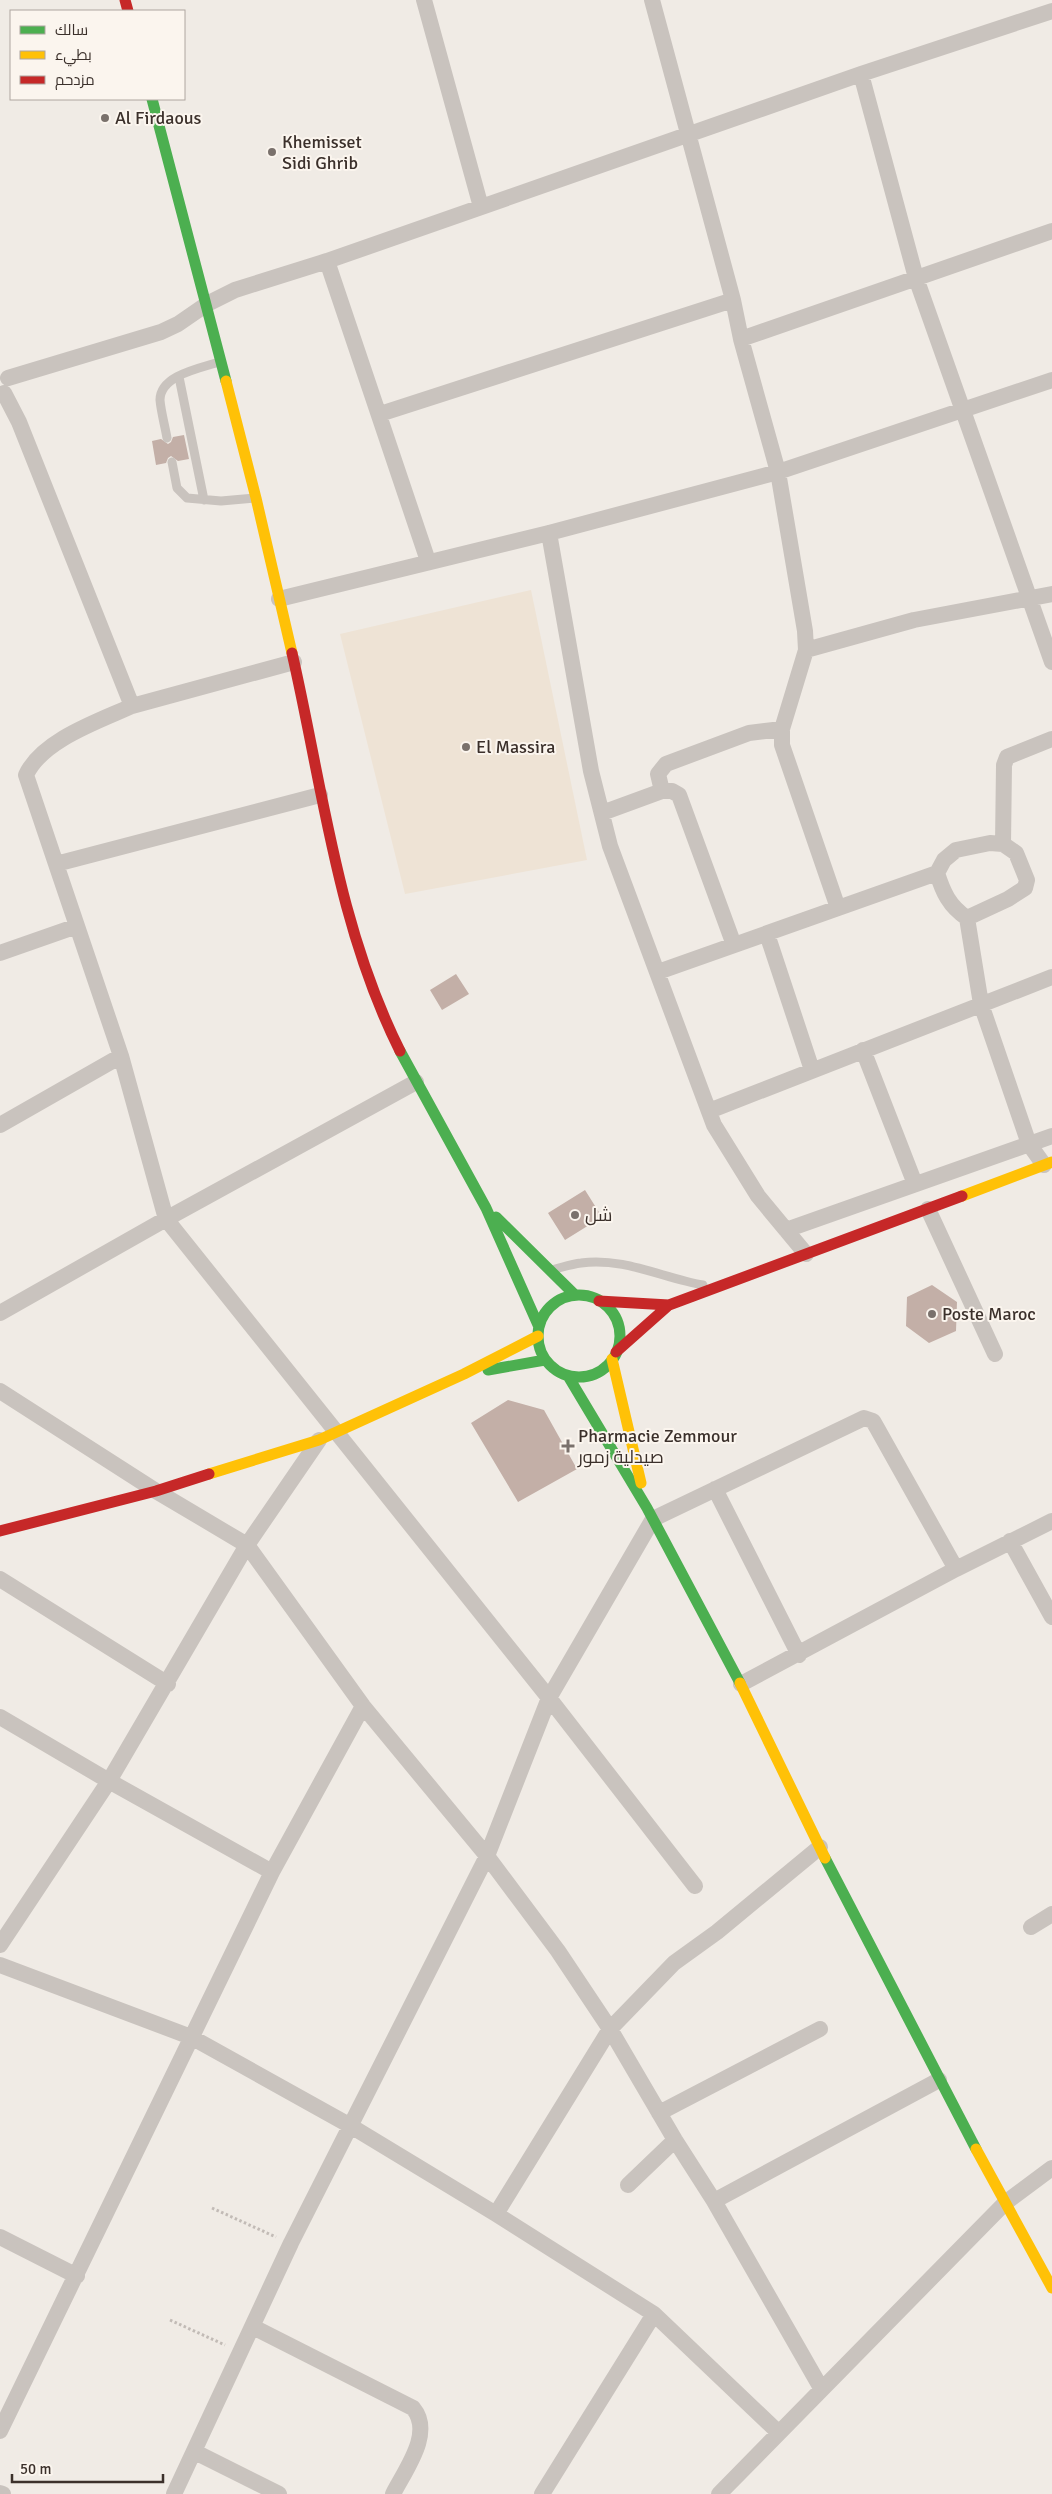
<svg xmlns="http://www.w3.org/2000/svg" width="1052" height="2494" font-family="Signika,Cairo,sans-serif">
<rect width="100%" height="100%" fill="#f0ebe5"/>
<path fill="#eee3d5" d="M531 590 587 860 405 894 340 634Z"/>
<path fill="#c3afa7" d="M184 435 189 459 178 461 171 456 168 458 166 463 156 465 152 441 161 439 168 444 171 442 173 437Z
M456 974 469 994 442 1010 430 990Z
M585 1190 602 1217 565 1240 548 1213Z
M932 1285 957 1302 956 1331 929 1343 906 1326 907 1297Z
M508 1400 544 1410 577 1469 518 1502 471 1423Z"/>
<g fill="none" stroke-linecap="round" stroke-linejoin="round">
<path stroke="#c2bbb6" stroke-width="3" stroke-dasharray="2.5 2.5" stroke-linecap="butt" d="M212 2208 276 2237
M170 2320 225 2345"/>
<path stroke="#c9c3be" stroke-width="9" d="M179 377 204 500
M167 438C165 426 161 412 160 400 160 375 201 368 219 362
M172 462 177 488 187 498 221 501 255 498
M555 1269C563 1267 572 1264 581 1263 623 1257 663 1278 703 1285"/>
<path stroke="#c9c3be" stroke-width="16" d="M424 0 481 207
M652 0 733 300 741 339 778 472 805 631 806 650 782 729V745L838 908
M861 74 916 278 1052 662
M327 261 428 561
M741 339 1052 231
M8 378 161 332 178 324 207 304 235 290 327 261 861 74 1052 11
M4 393 19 422 132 706 294 662
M380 414 733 300
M549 533 591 771 610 846 714 1125 758 1196 806 1254
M279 599 549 533 778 472 1052 380
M806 650 914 620 1052 594
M132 706C99 721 42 740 26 775L56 864 320 795
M662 791 658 774 666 764 749 733 782 729
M602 813 662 791H672L679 795 734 945
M1003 844 1004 765 1007 757 1052 739
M937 873C943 892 949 906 967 918L981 1004 1029 1144 1044 1165
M77 926 121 1056 166 1219 549 1698 695 1886
M767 934 812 1070
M0 953 77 926 56 864
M658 972 937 873 944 860 956 850 990 843 1003 844 1016 853 1027 880 1025 888 1008 899 967 918
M863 1050 915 1184
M709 1111 1052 977
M0 1125 121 1056
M928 1209 995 1354
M786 1230 1052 1136
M0 1313 166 1219 416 1082
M0 1391 156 1491 247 1545 363 1706 487 1856 558 1951 610 2029 675 2140 714 2201 821 2388
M715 1489 799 1655
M1010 1541 1052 1617
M0 1579 168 1684
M741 1684 956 1569 1052 1521
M0 1717 109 1781 272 1872
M1031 1927 1052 1914
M0 1945 109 1781 247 1545 319 1440
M0 1965 191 2037 349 2125 496 2214 654 2314 779 2433
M659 2113 820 2029
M628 2185 675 2140
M714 2201 939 2080
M496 2214 610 2029 674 1963 717 1932 820 1847
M0 2237 77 2276
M253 2327 413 2408C434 2433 405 2470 393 2494
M0 2431 272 1872 363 1706
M195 2452 279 2494
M0 2493 3 2494
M174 2494 291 2243 487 1856 549 1698 653 1519 864 1418 873 1421 877 1428 956 1569
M542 2494 654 2314
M719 2494 1005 2203 1052 2168"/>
<path stroke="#4caf50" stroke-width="11" d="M152 99 226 381
M400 1051 486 1208 539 1327
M496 1217 575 1295
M538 1336a41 41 0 1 1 82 0a41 41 0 1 1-82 0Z
M488 1370 545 1360
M568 1376 647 1508 740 1683
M825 1858 976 2149"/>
<path stroke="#ffc107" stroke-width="11" d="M226 381 256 498 292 653
M962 1196 1052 1162
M612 1359 641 1483
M209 1474 319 1440 464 1374 538 1336
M740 1683 825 1858
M976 2149 1052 2288"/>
<path stroke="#c62828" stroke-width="11" d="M125 0 128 11
M292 653C323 788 337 925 400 1051
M599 1301 669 1305
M616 1352 669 1305 962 1196
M0 1531 156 1491 209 1474"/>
</g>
<g fill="#7a716c" stroke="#fbf5ee" stroke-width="2">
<circle cx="105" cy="118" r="5"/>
<circle cx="272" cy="152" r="5"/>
<circle cx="466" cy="747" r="5"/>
<circle cx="575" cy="1215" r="5"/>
<circle cx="932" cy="1314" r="5"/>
<path d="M565.5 1438.5h5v5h5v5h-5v5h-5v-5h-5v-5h5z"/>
</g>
<g text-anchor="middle" stroke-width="4" stroke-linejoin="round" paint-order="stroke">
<g font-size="18" fill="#3b302b" stroke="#fbf5ee" text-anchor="start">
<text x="115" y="124">Al Firdaous</text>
<text x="282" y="148">Khemisset<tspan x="282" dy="21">Sidi Ghrib</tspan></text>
<text x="476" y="753">El Massira</text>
<text x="585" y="1221">شل</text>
<text x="942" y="1320">Poste Maroc</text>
<text x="578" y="1442">Pharmacie Zemmour<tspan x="578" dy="21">صيدلية زمور</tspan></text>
</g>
</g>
<rect x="10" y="10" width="175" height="90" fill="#fbf5ee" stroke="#aea6a0"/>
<rect x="20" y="26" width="25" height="8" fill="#4caf50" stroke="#aea6a0"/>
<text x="55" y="35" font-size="15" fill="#3b302b">سالك</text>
<rect x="20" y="51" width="25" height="8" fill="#ffc107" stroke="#aea6a0"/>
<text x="55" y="60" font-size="15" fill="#3b302b">بطيء</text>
<rect x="20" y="76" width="25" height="8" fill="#c62828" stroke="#aea6a0"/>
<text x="55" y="85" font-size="15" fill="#3b302b">مزدحم</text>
<path d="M12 2474v8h151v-8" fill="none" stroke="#3b302b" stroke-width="2.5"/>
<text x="20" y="2474" font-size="15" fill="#3b302b" stroke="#fbf5ee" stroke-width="4" paint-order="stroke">50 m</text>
</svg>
